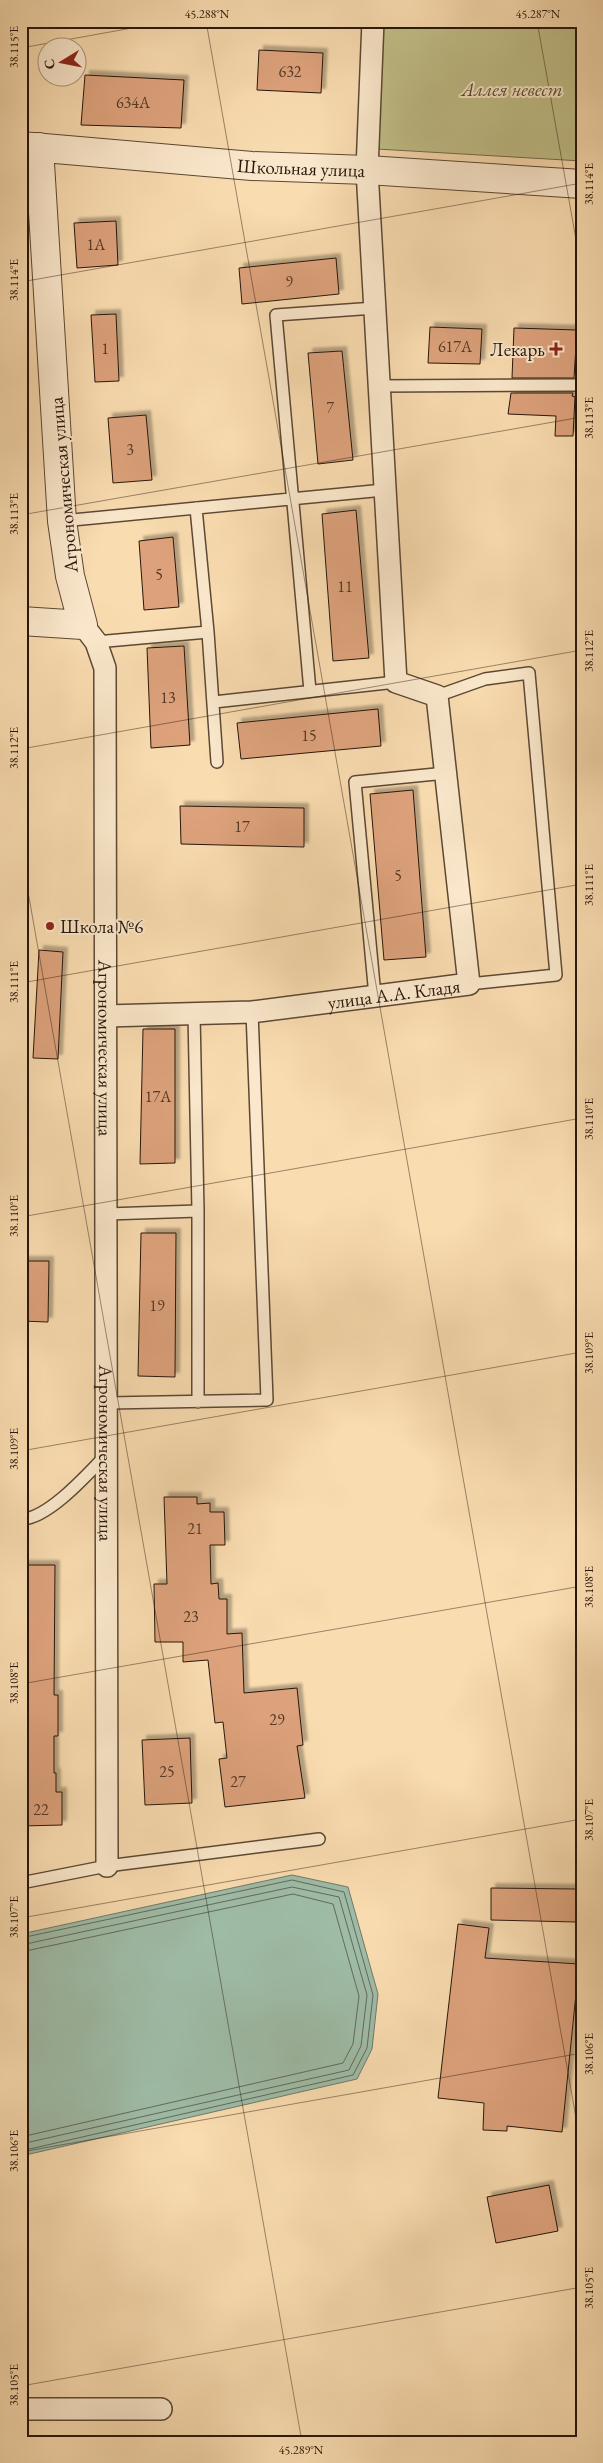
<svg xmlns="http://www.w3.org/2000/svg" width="603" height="2463" font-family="'EB Garamond',serif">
<defs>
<filter id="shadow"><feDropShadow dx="4.5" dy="-4.5" stdDeviation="1" flood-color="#0004"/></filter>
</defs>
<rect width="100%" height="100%" fill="#f9dcb0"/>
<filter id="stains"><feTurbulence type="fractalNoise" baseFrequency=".004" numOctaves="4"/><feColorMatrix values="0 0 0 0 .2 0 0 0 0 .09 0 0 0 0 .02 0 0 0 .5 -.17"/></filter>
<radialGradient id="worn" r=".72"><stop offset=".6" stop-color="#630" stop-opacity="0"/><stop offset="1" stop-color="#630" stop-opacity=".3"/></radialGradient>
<path fill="#c1bf88" stroke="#746a4a" d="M383 21H582V161L377 149Z"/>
<path fill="#9ebca8" stroke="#6f7a69" d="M292 1875 348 1887 378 1994 372 2049 357 2079 21 2156V1934Z"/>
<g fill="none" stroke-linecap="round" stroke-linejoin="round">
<path stroke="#63695a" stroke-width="1" d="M21 1938 292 1880 344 1892 373 1995 367 2048 353 2075 21 2151
M21 1945 292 1887 339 1897 367 1995 361 2046 349 2070 21 2144
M21 1952 293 1894 333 1904 359 1996 353 2044 343 2063 21 2137"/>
</g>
<path fill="#dda27c" stroke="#28160b" filter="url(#shadow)" d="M259 50 323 53 321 93 257 90Z
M85 75 184 80 181 128 81 125Z
M116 221 118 265 77 268 74 223Z
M336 258 339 294 242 304 239 268Z
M116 314 119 381 95 382 91 315Z
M430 327 482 329 480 364 428 363Z
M514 328 577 330 574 378H512Z
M342 351 353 460 318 464 308 353Z
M511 393H573L572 396 575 397 573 436H555L556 416 508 414Z
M146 415 152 480 113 483 108 418Z
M356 510 369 658 333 661 322 514Z
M173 537 179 607 144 610 139 541Z
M184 646 190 745 151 748 147 648Z
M378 709 381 746 241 759 237 723Z
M413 790 426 957 384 960 370 794Z
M180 806 304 808V847L181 844Z
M39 950 63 952 58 1059 33 1058Z
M143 1029H175V1163L140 1164Z
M141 1233H176L175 1377 138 1376Z
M21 1261H49L48 1322 21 1321Z
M164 1497H197V1504L210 1503V1512H224L225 1545H210L211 1584 218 1583 219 1599H227V1634L242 1633 244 1693 297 1688 303 1745 297 1746 305 1798 225 1807 219 1759 227 1758 223 1722 215 1723 208 1660 183 1662V1642H155L154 1584H167Z
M21 1565H55L54 1695H58V1736H54V1773H56V1792H62V1825L21 1826Z
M190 1738 192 1803 145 1805 142 1740Z
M491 1888 576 1889V1922L491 1920Z
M458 1924 489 1928 485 1958 579 1964 562 2132 507 2126V2131L483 2130 484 2103 438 2098Z
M549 2185 558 2231 496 2243 487 2197Z"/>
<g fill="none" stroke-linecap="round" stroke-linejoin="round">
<defs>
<path id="service" d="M379 386 575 385
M62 521 384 490
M208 632 217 762
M96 642 208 632 196 508
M310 691 276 315 375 308
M437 696 485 679 529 673 556 975 469 984
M214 702 396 682
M375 996 355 782 446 773
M194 1014 198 1211V1402
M107 1214 198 1211
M108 1403 267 1400 252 1012
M21 1519C47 1520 89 1473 107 1454
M21 1883 107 1866 319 1839"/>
<g id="minor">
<path id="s1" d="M83 625 96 642 105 668 107 1866"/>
<path id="s2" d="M106 1016 252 1012 469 984 437 696 396 682 367 170 373 21"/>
<path d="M21 2409H161"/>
</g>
<g id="tertiary">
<path id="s3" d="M21 146 252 166 367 170 582 184"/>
<path d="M21 621 83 625 70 576 62 521 39 147"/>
</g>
</defs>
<use href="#service" stroke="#5c4834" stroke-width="14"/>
<use href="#minor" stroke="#5c4834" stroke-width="24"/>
<use href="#tertiary" stroke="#5c4834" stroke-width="30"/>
<use href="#service" stroke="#fbe8cc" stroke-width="11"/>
<use href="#minor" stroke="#fbe8cc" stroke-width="21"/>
<use href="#tertiary" stroke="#fbe8cc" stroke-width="28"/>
</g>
<path fill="none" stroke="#28160b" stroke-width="1" stroke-opacity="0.45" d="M206 21 582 2152M537 21 582 273M21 48 171 21M21 282 582 183M21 515 582 417M21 749 582 650M21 852 302 2442M21 983 582 884M21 1217 582 1118M21 1451 582 1352M21 1684 582 1586M21 1918 582 1819M21 2152 582 2053M21 2386 582 2287"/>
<g fill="#8f2418" stroke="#fbe8cc" stroke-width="2">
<path d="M553.5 341.5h5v5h5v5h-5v5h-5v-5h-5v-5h5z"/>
<circle cx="50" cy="926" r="5"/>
</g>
<g text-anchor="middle" stroke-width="4" stroke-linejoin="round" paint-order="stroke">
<g font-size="16" fill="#553927">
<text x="290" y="77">632</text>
<text x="133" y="108">634А</text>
<text x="96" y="250">1А</text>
<text x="289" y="287">9</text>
<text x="455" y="352">617А</text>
<text x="105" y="354">1</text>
<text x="330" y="413">7</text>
<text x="130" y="455">3</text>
<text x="159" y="580">5</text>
<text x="345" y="592">11</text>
<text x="168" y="703">13</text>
<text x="309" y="741">15</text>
<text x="242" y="832">17</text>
<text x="398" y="881">5</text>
<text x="158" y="1102">17А</text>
<text x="157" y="1311">19</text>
<text x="195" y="1534">21</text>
<text x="191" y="1622">23</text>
<text x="277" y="1725">29</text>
<text x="167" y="1777">25</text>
<text x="238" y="1787">27</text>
<text x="41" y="1815">22</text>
</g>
<g font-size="19" font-style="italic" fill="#564930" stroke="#fbe8cc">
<text x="512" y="96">Аллея невест</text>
</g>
<g font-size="19" fill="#28160b" stroke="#fbe8cc">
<text dy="7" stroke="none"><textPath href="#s3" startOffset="281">Школьная улица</textPath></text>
<text transform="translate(63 485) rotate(-95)" y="7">Агрономическая улица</text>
<text dy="7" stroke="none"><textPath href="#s2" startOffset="289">улица А.А. Кладя</textPath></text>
<text dy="7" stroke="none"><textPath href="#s1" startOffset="429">Агрономическая улица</textPath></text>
<text dy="7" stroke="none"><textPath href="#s1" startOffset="834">Агрономическая улица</textPath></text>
</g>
<g font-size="19" fill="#28160b" stroke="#fbe8cc" text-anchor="end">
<text x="545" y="356">Лекарь</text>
<text x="60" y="933" text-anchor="start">Школа №6</text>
</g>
</g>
<rect width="603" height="2463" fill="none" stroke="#f9dcb0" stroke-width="55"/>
<g transform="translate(62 62) rotate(260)"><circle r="24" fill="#fbe8cc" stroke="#a7947f"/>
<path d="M0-4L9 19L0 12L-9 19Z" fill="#8f2418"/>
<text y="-8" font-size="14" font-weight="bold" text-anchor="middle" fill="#28160b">С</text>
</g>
<rect x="28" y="28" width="548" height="2408" fill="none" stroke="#28160b" stroke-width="2"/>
<g font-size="12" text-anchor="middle" fill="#28160b">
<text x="207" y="18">45.288°N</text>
<text x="538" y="18">45.287°N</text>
<text transform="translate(14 47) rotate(-90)" y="4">38.115°E</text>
<text transform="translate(589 184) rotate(-90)" y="4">38.114°E</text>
<text transform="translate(14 280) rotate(-90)" y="4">38.114°E</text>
<text transform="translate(589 418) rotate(-90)" y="4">38.113°E</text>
<text transform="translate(14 514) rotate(-90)" y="4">38.113°E</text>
<text transform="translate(589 651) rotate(-90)" y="4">38.112°E</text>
<text transform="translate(14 748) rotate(-90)" y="4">38.112°E</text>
<text transform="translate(589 885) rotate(-90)" y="4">38.111°E</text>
<text transform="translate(14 982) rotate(-90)" y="4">38.111°E</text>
<text transform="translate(589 1119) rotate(-90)" y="4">38.110°E</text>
<text transform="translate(14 1216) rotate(-90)" y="4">38.110°E</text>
<text transform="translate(589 1353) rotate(-90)" y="4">38.109°E</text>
<text transform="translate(14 1449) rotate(-90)" y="4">38.109°E</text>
<text transform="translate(589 1587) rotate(-90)" y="4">38.108°E</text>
<text transform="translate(14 1683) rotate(-90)" y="4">38.108°E</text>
<text transform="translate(589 1820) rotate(-90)" y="4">38.107°E</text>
<text transform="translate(14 1917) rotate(-90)" y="4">38.107°E</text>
<text transform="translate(589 2054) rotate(-90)" y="4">38.106°E</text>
<text transform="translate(14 2151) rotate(-90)" y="4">38.106°E</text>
<text transform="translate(589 2288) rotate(-90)" y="4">38.105°E</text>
<text transform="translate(14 2385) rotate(-90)" y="4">38.105°E</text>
<text x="301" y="2454">45.289°N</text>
</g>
<rect width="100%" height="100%" filter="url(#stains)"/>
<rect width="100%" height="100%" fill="url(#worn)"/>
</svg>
